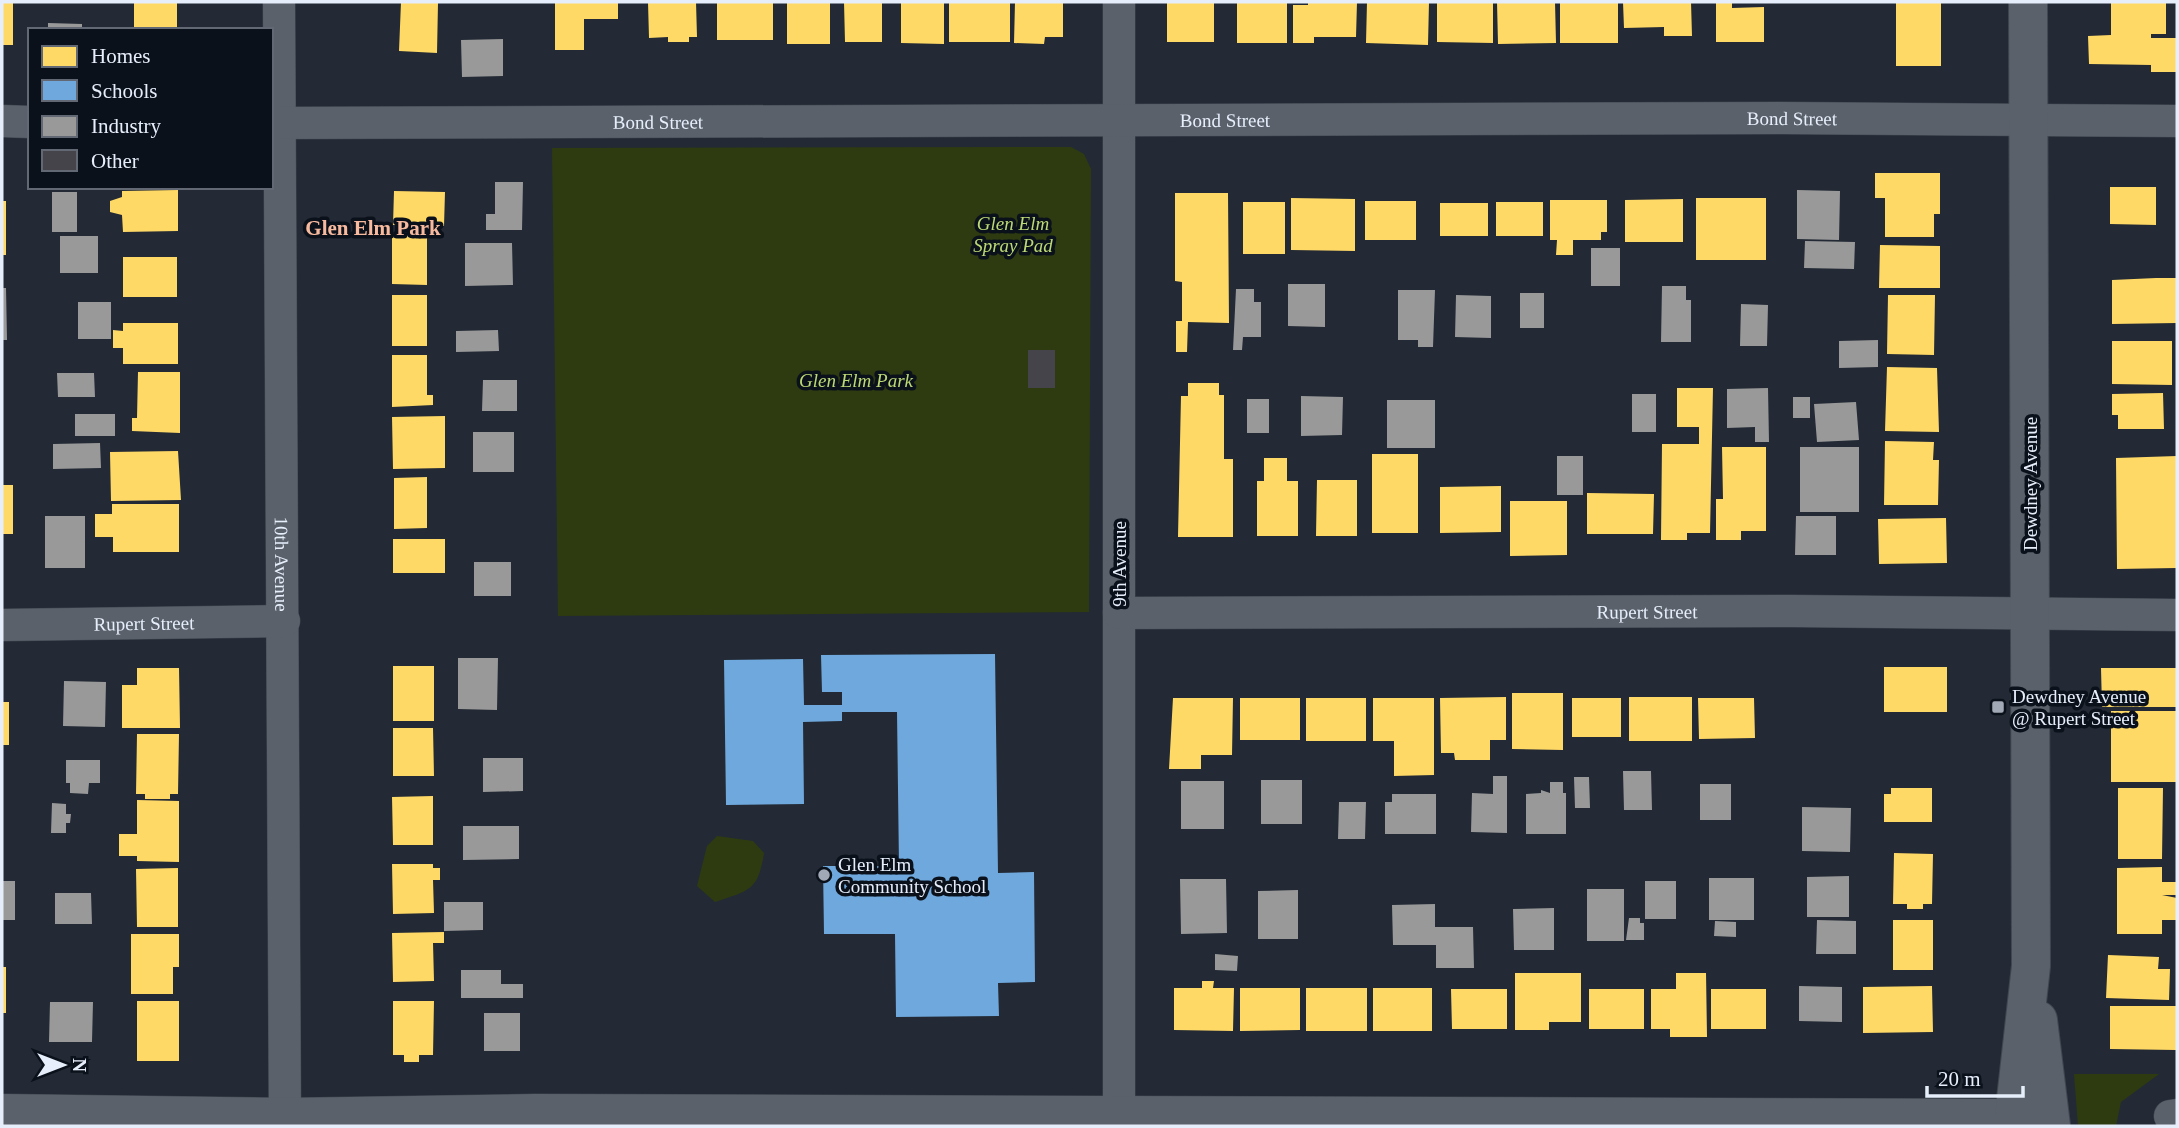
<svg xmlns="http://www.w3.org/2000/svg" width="2179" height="1128" font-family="Georgia,serif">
<rect width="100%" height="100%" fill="#232a35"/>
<path fill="#2e3b10" d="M1071 147 1084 154 1091 169 1089 612 558 616 552 148Z
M717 836 753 841 764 853C758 891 750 890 715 902L697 886 707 846Z
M2074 1074H2159L2121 1102 2116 1126H2078Z"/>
<path fill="#ffd966" d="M2 2H13V45H2Z
M134 2H177V30H134Z
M401 2 438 3 437 53 399 51Z
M555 2H618V19H584V50H555Z
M648 2H696L697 37H689V42H668V37L649 38Z
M717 2H773V40H717Z
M787 2H830V44H787Z
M844 2H882V42H845Z
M901 2H944V44L901 43Z
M949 2H1010V42H949Z
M1015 2H1063V37H1045L1044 44 1014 43Z
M1167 2H1214V42H1167Z
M1237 2H1287V43H1237Z
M1308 2H1357L1356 37H1314V43H1293V5H1308Z
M1367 2H1429L1428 45 1366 43Z
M1437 2H1493V43L1437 42Z
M1497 2H1555L1556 43 1498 44Z
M1560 2H1618V43H1560Z
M1623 2H1691L1692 36H1664V27L1624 28Z
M1716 2H1732V8L1764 7V42H1716Z
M1896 2H1941V66H1896Z
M2111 2H2166V34H2151V38H2177V72H2151V65L2089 64 2088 36 2111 35Z
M1875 173H1940V214H1934V237H1885V198H1875Z
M2110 187H2156V225L2110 224Z
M178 190V231L123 232 122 215 110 212V201L122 197V191Z
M394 191 445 192 444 226 393 225Z
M1175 193H1228L1229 323 1188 322 1187 352H1176V321H1182V282L1175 281Z
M1291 198 1355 199V251L1291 250Z
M1696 198H1766V260H1696Z
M1683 199V242H1625V200Z
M1550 200H1607V232H1601V240H1573V255H1556L1557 240H1550Z
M2 201H6V255H2Z
M1365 201H1416V240H1365Z
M1243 202H1285V254H1243Z
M1496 202H1543V236H1496Z
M1440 203H1488V236H1440Z
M392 233H427V285L392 284Z
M1880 245 1940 246V288H1879Z
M123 257H177V297H123Z
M2156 278H2177V323L2112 324V280Z
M392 295H427V346H392Z
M1888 295H1935L1934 355 1887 354Z
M123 323H178V364H123V348H113V330L123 331Z
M2112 341H2172V385L2112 384Z
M392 355H427V395H433V405L392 407Z
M1887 367 1937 368 1939 432 1885 431Z
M138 372H180V433L132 431V418H137Z
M1188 383H1219V395H1224V459H1233V537H1178L1181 396H1188Z
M1677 388H1713L1710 533H1687V540H1661L1662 444H1699V427H1677Z
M2163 393 2164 429H2118V415H2112V394Z
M445 416V468L393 469 392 417Z
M1885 441 1934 442 1933 460H1939L1938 505H1884Z
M1722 447H1766V531H1741V540H1716V499H1723Z
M178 451 181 500 111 501 110 452Z
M1372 454H1418V533H1372Z
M2177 456V568L2117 569 2116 458Z
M1264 458H1287V481H1298V536H1257V481H1264Z
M427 477V528L394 529V478Z
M1317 480H1357V536H1316Z
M2 485H13V534H2Z
M1501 486V532L1440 533V487Z
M1587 493 1654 494 1653 534H1587Z
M1510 501H1567V555L1510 556Z
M112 504H179V552H113V537H95V514H112Z
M1946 518 1947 563 1879 564 1878 519Z
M393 539H445V573H393Z
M393 666H434V721H393Z
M1884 667H1947V712H1884Z
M137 668H179L180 728H122V685H137Z
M2101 668H2177V707H2102Z
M1512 693H1563V750L1512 749Z
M1506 697V740H1490V760H1455L1454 753H1441L1440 698Z
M1629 697H1692V741H1629Z
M1173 698H1233L1232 755H1201V769H1169Z
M1240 698H1300V740H1240Z
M1306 698H1366V741H1306Z
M1373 698H1434V775L1394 776V741H1373Z
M1572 698H1621V737H1572Z
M1698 698H1754L1755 738 1699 739Z
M2 702H9V745H2Z
M2111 711H2177V782H2111Z
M393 728H433L434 776H393Z
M137 734H179L178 794H170V799H145V794H136Z
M1891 788H1932V822H1884V794H1891Z
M2118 788H2163L2162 859H2118Z
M433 796V845H393L392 797Z
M137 800 179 801V862L137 861V856H119V834H137Z
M1894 853 1933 854 1932 904H1923V909H1907V904H1893Z
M392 864H433V868H440V880H433L434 913 393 914Z
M2162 867V882H2177V895H2162L2177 898V920H2162V934H2117V868Z
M178 868V927H137L136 869Z
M1893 920H1933V970H1893Z
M444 932V943H433L434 981 393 982 392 933Z
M131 934H179V967H173V994H131Z
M2108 955 2159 957 2158 969H2170L2169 1000 2106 998Z
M2 967H6V1013H2Z
M1515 973H1581V1022H1549V1030H1515Z
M1676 973H1706L1707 1037H1670V1029H1651V989H1676Z
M1202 981H1214L1213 988H1234L1233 1031 1174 1030V988H1202Z
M1932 986 1933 1032 1863 1033V987Z
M1240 988H1300V1030L1240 1031Z
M1306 988H1367V1031H1306Z
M1373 988H1432V1031H1373Z
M1451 989H1507V1029H1452Z
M1589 989H1644V1029H1589Z
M1711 989H1766V1029H1711Z
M137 1001H179V1061H137Z
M393 1001H434L433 1055H419V1062H404V1055H393Z
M2110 1006H2177L2176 1050 2110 1049Z"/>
<path fill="#6fa8dc" d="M995 654 998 873 1034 872 1035 982 998 983 999 1016 896 1017 895 934H824L823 866H899L897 712H842V721L803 722 804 804 726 805 724 660 803 659 804 705H842V692H822L821 655Z"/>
<path fill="#999" d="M48 23 82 24V30H48Z
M503 39V76L462 77 461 40Z
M495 182H523L522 230H486V214H495Z
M1797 190 1840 191 1839 240 1797 239Z
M52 192H77V232H52Z
M60 236H98V273H60Z
M1805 241 1855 242 1854 269 1804 268Z
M465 243H512L513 285 465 286Z
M1591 248H1620V286H1591Z
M1288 284H1325V327L1288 326Z
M1662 286H1686V300H1691V342H1661Z
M2 288H6L7 340H2Z
M1236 289H1254V302H1261V337H1243L1242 350H1233Z
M1398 290H1435L1433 347H1418V340H1398Z
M1520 293H1544V328H1520Z
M1456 295 1491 296V338L1455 337Z
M78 302H111V339H78Z
M1741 304 1768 305 1767 346H1740Z
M498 330 499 351 456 352V331Z
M1878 340V367L1839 368V341Z
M57 373H94L95 397H58Z
M483 380H517V411H482Z
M1768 388 1769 442H1755V427L1727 428V389Z
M1632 394H1656V432H1632Z
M1301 396 1343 397 1342 435 1301 436Z
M1793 397H1810V418H1793Z
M1247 399H1269V433H1247Z
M1387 400H1435V448H1387Z
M1856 402 1859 440 1817 442 1814 404Z
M75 414H115V436H75Z
M473 432H514V472H473Z
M100 443 101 468 53 469V444Z
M1800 447H1859V512H1800Z
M1557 456H1583V495H1557Z
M45 516H85V568H45Z
M1796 516H1836V555H1795Z
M474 562H511V596H474Z
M458 658H498L497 710 458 709Z
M64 681 106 682 105 727 63 726Z
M483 758H523V791L483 792Z
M66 760H100V783H89L88 794 70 793V783H66Z
M1623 771H1651L1652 810H1624Z
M1493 776H1507V833L1471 832 1472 793 1493 794Z
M1574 777H1589L1590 808H1575Z
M1261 780H1302V824H1261Z
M1181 781H1224V829H1181Z
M1550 782H1563V793H1566V834H1526V794L1541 793V790L1550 793Z
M1700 784H1731V820H1700Z
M1392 794H1436V834H1385V802H1392Z
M1339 802H1366L1365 839H1338Z
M52 803 66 804V814H71L70 823H66V833H51Z
M1802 807 1851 808 1850 852 1802 851Z
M463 826H519V859L463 860Z
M1849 876V917H1807V877Z
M1709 878H1754V920H1709Z
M1180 879H1226L1227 933 1181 934Z
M2 881H15V920H2Z
M1645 881H1676V919H1645Z
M1587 889H1624V941H1587Z
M1298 890V939H1258V891Z
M55 893H91L92 924H55Z
M444 902H483V930L444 931Z
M1435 904V927H1473L1474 968H1436V945H1393L1392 905Z
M1554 908V950H1514L1513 909Z
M1629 918H1640V923H1644V940H1626Z
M1817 920 1856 921V954H1816Z
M1715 921 1736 922V937L1714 936Z
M1215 954 1238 956 1237 971 1215 970Z
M461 970H501V984H523V998H461Z
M1799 986 1842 987V1022L1799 1021Z
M50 1002H93L92 1042H49Z
M484 1013H520V1051H484Z"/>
<path fill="#45444a" d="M1028 350H1055V388H1028Z"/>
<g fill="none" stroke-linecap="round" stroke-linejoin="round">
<defs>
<g id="street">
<path id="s1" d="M279 2 285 1126"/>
<path d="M1119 2V1126"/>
<path d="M2 121 30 122"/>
<path id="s2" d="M271 123 1782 118 2177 121"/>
<path id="s3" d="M1119 613 1793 611 2177 615"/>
<path id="s4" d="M2 625 284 621"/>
<path d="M2 1110 285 1114 535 1110 2013 1115"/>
<path d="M2170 1116 2177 1115"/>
</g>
<path id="secondary" d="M2038 1020 2051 1126
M2013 1126 2031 966 2028 2"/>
</defs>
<use href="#street" stroke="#414751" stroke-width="33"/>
<use href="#secondary" stroke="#414751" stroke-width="40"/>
<use href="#street" stroke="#5a616a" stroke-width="32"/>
<use href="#secondary" stroke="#5a616a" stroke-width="38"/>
</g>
<g fill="#a2a9b6" stroke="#0b111a" stroke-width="2.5">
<rect x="1991" y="700" width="14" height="14" rx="3.5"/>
<circle cx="824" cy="875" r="7"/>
</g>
<g text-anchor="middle" stroke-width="7" stroke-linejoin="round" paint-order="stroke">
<g font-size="19" fill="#e6eefc" stroke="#0b111a">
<text dy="7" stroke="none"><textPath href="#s2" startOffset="1521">Bond Street</textPath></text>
<text dy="7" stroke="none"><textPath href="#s2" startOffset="387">Bond Street</textPath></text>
<text dy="7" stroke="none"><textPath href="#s2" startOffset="954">Bond Street</textPath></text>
<text transform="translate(2030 484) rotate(-90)" y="7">Dewdney Avenue</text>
<text dy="7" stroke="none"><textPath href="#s1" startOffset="562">10th Avenue</textPath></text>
<text transform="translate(1119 564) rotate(-90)" y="7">9th Avenue</text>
<text dy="7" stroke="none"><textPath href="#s3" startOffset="528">Rupert Street</textPath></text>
<text dy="7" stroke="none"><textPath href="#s4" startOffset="142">Rupert Street</textPath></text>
</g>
<g font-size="19" font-style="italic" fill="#bbd975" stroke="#0b111a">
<text x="1013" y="230">Glen Elm<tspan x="1013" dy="22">Spray Pad</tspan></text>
<text x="856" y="387">Glen Elm Park</text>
</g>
<g font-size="19" fill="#e6eefc" stroke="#0b111a" text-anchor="start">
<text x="2012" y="703">Dewdney Avenue<tspan x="2012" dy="22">@ Rupert Street</tspan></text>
<text x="838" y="871">Glen Elm<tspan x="838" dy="22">Community School</tspan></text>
</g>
<g font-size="21" font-weight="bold" fill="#f7ba9f" stroke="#0b111a">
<text x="373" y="235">Glen Elm Park</text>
</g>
</g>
<rect width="2179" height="1128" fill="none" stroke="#e6eefc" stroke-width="7"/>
<rect x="28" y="28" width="245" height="161" fill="#0b111a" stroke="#636974" stroke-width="2"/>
<rect x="42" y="46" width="35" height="21" fill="#ffd966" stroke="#636974" stroke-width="2"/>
<text x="91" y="63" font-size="21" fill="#e6eefc">Homes</text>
<rect x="42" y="80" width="35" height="21" fill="#6fa8dc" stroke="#636974" stroke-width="2"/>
<text x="91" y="98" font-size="21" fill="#e6eefc">Schools</text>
<rect x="42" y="116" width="35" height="21" fill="#999999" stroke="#636974" stroke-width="2"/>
<text x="91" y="133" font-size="21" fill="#e6eefc">Industry</text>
<rect x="42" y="150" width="35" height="21" fill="#45444a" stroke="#636974" stroke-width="2"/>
<text x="91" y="168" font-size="21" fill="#e6eefc">Other</text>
<g transform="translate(63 1065) rotate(90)" stroke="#0b111a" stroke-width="5" paint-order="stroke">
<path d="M0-5L12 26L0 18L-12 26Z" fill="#e6eefc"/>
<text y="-10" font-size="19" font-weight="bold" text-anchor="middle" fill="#e6eefc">N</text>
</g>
<path d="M1927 1086v10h96v-10" fill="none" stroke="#e6eefc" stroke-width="3.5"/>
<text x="1938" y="1086" font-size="21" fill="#e6eefc" stroke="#0b111a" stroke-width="5" paint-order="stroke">20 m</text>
</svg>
